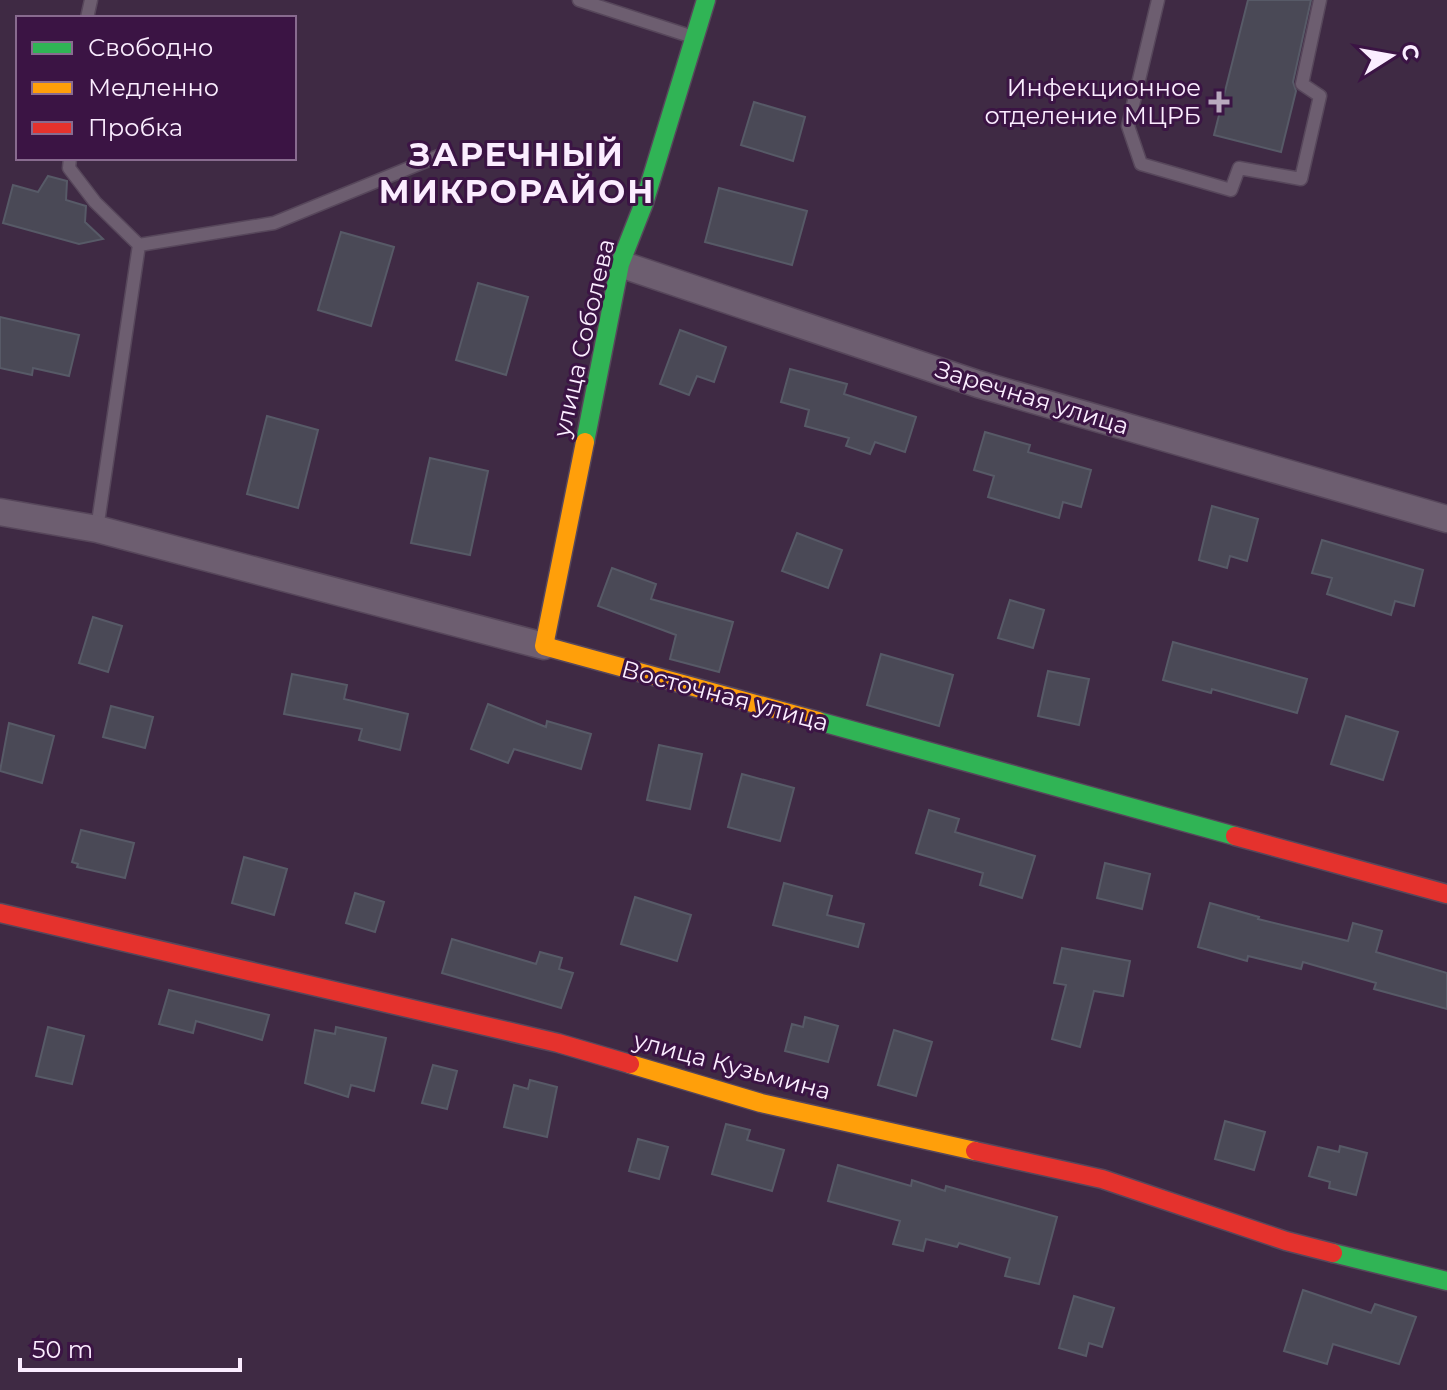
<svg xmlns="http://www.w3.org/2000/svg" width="1447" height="1390" font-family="Montserrat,sans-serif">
<rect width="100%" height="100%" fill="#3f2a44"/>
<path fill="#4a4956" stroke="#575a67" stroke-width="2" d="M1248 0H1311L1293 82 1296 91 1281 152 1214 135Z
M754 102 805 117 793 161 741 145Z
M48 176 67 181 66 200 86 206 85 222 103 239 79 244 3 223 13 185 38 192Z
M719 188 807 211 792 265 705 242Z
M341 232 394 247 371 326 318 310Z
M478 283 528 297 506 375 456 360Z
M0 317 79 335 69 376 33 368 32 375 0 368Z
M680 330 726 347 714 382 697 376 689 395 660 384Z
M790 369 847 384 844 394 916 417 905 452 875 442 870 454 846 446 849 438 805 426 809 410 781 402Z
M267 416 318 430 298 508 247 494Z
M985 432 1030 445 1028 452 1091 470 1081 507 1063 502 1059 518 988 497 994 476 974 470Z
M430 458 488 471 470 555 411 543Z
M1212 506 1258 519 1247 561 1230 556 1227 568 1199 560Z
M797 533 842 550 828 588 782 571Z
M1322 540 1423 570 1414 606 1395 601 1391 615 1327 594 1332 578 1312 573Z
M612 568 656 584 651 599 733 622 719 672 670 659 676 635 598 606Z
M1010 600 1044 610 1033 648 998 638Z
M93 617 122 626 108 672 79 663Z
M1173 642 1307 679 1297 713 1212 689 1211 693 1163 680Z
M881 654 953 675 939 726 867 705Z
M1048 671 1089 679 1079 725 1038 716Z
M292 674 347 685 344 699 408 714 400 750 359 740 362 729 284 714Z
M488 704 546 727 547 721 591 734 581 769 514 749 508 763 471 749Z
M111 706 153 717 145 748 103 737Z
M1346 716 1398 732 1383 780 1331 764Z
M9 723 54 736 42 783 0 771Z
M659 745 702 754 690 809 647 800Z
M742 774 794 788 780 841 728 827Z
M929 810 959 819 955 832 1035 856 1022 898 980 885 983 873 916 853Z
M81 830 134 843 125 878 77 867 78 864 72 862Z
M244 857 287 869 274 915 232 903Z
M1105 863 1150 874 1142 909 1097 898Z
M784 883 832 896 827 915 864 924 858 947 773 925Z
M355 893 384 902 375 932 346 923Z
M635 897 691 915 677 961 621 944Z
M1210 903 1259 917 1258 919 1348 941 1353 923 1382 931 1376 952 1447 973V1009L1374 989 1376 983 1303 962 1301 969 1248 956 1247 961 1198 947Z
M452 939 536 964 540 952 562 958 559 969 573 973 561 1008 442 973Z
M1062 948 1130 961 1123 996 1094 991 1080 1047 1052 1039 1066 985 1054 983Z
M169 990 269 1015 262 1040 196 1021 193 1033 159 1024Z
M805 1017 838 1026 828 1062 785 1051 792 1024 803 1027Z
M48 1027 84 1036 72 1084 36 1076Z
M336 1027 386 1038 374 1091 351 1085 348 1097 305 1083 315 1030 335 1034Z
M894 1030 932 1042 916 1096 878 1085Z
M433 1065 457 1071 447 1109 422 1103Z
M530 1080 557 1087 547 1137 504 1127 514 1085 528 1089Z
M1225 1121 1265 1132 1254 1170 1215 1159Z
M726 1124 750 1130 747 1140 784 1150 772 1191 712 1174Z
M638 1139 668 1147 659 1179 629 1171Z
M1340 1146 1367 1153 1356 1195 1329 1188 1330 1182 1309 1176 1318 1147 1339 1152Z
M838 1165 911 1186 912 1180 945 1191 946 1186 1057 1217 1039 1284 1005 1276 1010 1258 959 1243 957 1247 926 1239 923 1251 893 1244 900 1221 828 1201Z
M1303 1290 1371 1313 1375 1304 1416 1317 1399 1364 1333 1344 1327 1364 1284 1351Z
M1074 1296 1114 1308 1102 1347 1089 1343 1086 1356 1059 1348Z"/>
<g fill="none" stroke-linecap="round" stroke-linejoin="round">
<defs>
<path id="lane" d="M579 0 690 36
M1158 0 1128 126 1141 164 1231 190 1239 168 1301 179 1320 96 1302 84 1320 0
M87 18 91 0
M70 158 69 168 95 202 139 245 274 223 441 155
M97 529 139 245"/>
<path id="street" d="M620 264 978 384 1447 519
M0 512 97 529 544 646"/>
<path id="fast" d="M585 442 620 264 644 203 706 0
M818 721 1235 836
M1333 1253 1447 1281"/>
<path id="slow" d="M585 442 544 646 818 721
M630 1064 761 1103 975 1151"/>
<path id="jam" d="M1235 836 1447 894
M0 913 558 1043 630 1064
M975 1151 1102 1179 1286 1241 1333 1253"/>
</defs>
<use href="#lane" stroke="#57475b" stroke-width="15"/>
<use href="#street" stroke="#57475b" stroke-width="29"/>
<use href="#fast" stroke="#57475b" stroke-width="21"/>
<use href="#slow" stroke="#57475b" stroke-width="21"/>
<use href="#jam" stroke="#57475b" stroke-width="21"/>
<use href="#lane" stroke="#6d5e70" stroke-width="12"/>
<use href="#street" stroke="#6d5e70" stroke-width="26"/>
<use href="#fast" stroke="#30b455" stroke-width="18"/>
<use href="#slow" stroke="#ff9f0a" stroke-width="18"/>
<use href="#jam" stroke="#e5322d" stroke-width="18"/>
</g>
<path fill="#b9a9be" stroke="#3b1444" stroke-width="3" d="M1215 90h8v8h8v8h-8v8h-8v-8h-8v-8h8z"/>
<g text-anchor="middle" stroke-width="6" stroke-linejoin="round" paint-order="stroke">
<g font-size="24" fill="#fbedff" stroke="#3b1444" text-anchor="end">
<text x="1201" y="96">Инфекционное<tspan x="1201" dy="28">отделение МЦРБ</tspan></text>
</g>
<g font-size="24" fill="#fbedff" stroke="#3b1444">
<text transform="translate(584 338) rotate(-77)" y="8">улица Соболева</text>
<text transform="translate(1032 398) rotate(17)" y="8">Заречная улица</text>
<text transform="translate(725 696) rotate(15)" y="8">Восточная улица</text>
<text transform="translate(732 1066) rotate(15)" y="8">улица Кузьмина</text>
</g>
<g font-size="32" font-weight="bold" letter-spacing="2" fill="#fbedff" stroke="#3b1444">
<text x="517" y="166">ЗАРЕЧНЫЙ<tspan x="517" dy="37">МИКРОРАЙОН</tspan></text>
</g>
</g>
<rect x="16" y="16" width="280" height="144" fill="#3b1444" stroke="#886b8f" stroke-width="2"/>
<rect x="32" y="42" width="40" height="12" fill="#30b455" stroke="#886b8f" stroke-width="2"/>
<text x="88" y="56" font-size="24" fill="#fbedff">Свободно</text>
<rect x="32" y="82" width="40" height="12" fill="#ff9f0a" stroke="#886b8f" stroke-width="2"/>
<text x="88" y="96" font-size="24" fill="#fbedff">Медленно</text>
<rect x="32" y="122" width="40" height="12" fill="#e5322d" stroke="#886b8f" stroke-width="2"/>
<text x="88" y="136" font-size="24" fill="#fbedff">Пробка</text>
<g transform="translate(1391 56) rotate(79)" stroke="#3b1444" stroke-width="6" paint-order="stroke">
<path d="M0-6L14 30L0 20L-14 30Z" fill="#fbedff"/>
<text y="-12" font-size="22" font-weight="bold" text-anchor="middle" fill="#fbedff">С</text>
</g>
<path d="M20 1358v12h220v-12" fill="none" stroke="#fbedff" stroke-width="4"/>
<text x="32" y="1358" font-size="24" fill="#fbedff" stroke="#3b1444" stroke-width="6" paint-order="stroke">50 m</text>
</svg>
